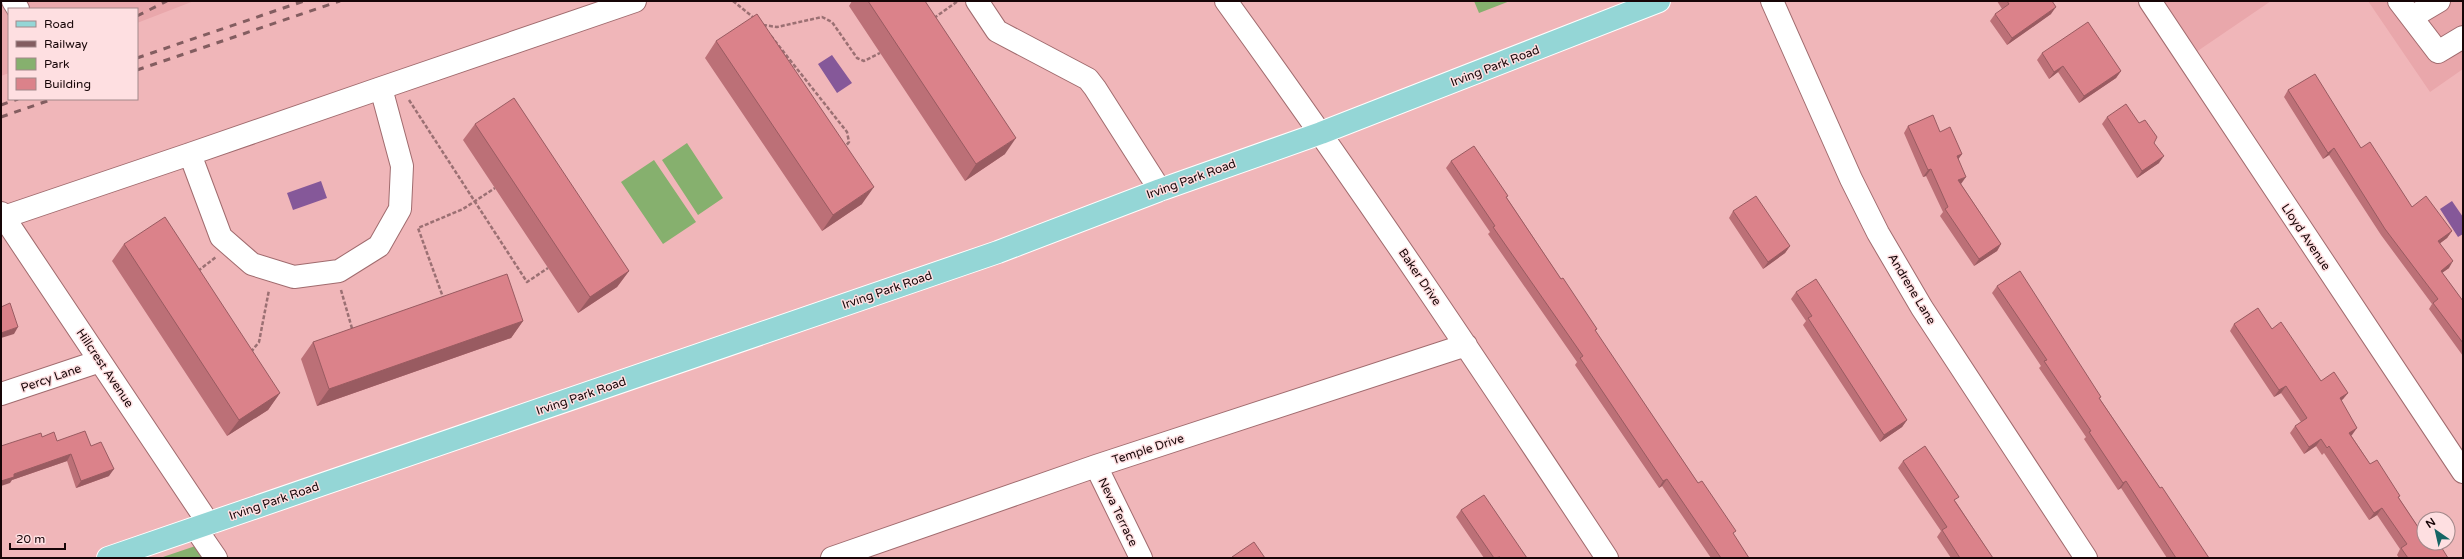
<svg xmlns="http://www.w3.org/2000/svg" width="2464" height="559" font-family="'Varela Round',sans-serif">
<rect width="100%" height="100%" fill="#f0b6b9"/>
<path fill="#e9a7ab" d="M1 1H194L137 23V9H9V73L1 76Z
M2139 1H2271L2180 63Z
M2368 1H2463V69L2430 92Z"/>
<path fill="#86b06e" d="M1474 1H1510L1479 13Z
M687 143 723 198 698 215 662 160Z
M654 160 696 222 663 244 621 182Z
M216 539 229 558H160Z"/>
<path fill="#855899" d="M832 55 852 83 837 93 818 64Z
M321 181 327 198 293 210 287 193Z
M2452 201 2463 217V234L2458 237 2440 209Z"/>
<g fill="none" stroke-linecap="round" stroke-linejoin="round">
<defs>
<path id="minor" d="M13 1 18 9
M977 1 997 31 1088 79 1095 88 1160 190
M1226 1C1358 183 1483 370 1607 558
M1772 1 1851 179 1878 233 1922 308 2086 558
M2150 1 2463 472
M2399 1 2438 52 2463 37
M2412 17 2439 1
M381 88 402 166 400 209 379 246 339 271 294 277 252 264 221 237 190 154Z
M381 88 635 1
M1 213 209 524
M4 217 190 154
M1 394 100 361
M1096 466 1141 558
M196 529 216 558
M832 558 1096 466 1466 345"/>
<path id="major" d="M108 558 998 252 1160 190 1321 133 1659 1"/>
</defs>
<use href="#minor" stroke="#a06b6e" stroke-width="24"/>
<use href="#major" stroke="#fff" stroke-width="24"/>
<path stroke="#9b7073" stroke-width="2.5" stroke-dasharray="4 2" stroke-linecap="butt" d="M733 1 754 18
M934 18 958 1
M763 25 777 27 822 17 832 22 857 58 864 61 880 53
M771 36 847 132 849 142 845 147
M409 100 527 282 548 268
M198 271 216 257
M341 290 353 332
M444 300 418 228 463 209 495 188
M251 352 259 342 269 290"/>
<use href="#minor" stroke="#fff" stroke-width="22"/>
<use href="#major" stroke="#94d6d6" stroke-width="22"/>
<path stroke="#835d60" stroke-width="3" stroke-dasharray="7 7" stroke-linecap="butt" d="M137 16 167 1
M137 58 304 1
M137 70 340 1
M1 105 18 99
M1 117 53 99"/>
</g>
<path fill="#bc7077" d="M852 1H925L1005 154 965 181 849 6Z
M1997 1H2052L2051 14 2007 45 1990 21 1995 14 2002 9Z
M716 41 862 204 822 231 705 58Z
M2042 53 2121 71 2116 78 2079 103 2058 72 2049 79 2037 60Z
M2288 90 2361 148 2412 207 2452 231 2447 238 2440 243 2449 268 2442 273 2463 301V356L2429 309 2432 304 2381 235 2329 155 2323 159 2284 97Z
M2107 117 2139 123 2154 143 2159 163 2137 178 2102 124Z
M475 124 629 271 617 287 578 313 463 140Z
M1908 126 1940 132 1962 154 1958 159 1961 184 2001 244 1997 251 1974 266 1940 216 1943 212 1926 176 1923 177 1904 133Z
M1451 161 1507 198 1561 279 1597 329 1595 331 1698 483 1749 558H1711L1662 486 1659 488 1575 365 1577 362 1488 234 1490 232 1446 168Z
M1733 211 1790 246 1785 253 1763 269 1729 218Z
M124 244 280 393 268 410 227 436 112 261Z
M1997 286 2100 399 2160 488 2209 558H2167L2121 488 2118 490 2084 439 2086 437 2039 368 2041 366 1992 293Z
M1796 292 1907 420 1902 427 1880 442 1803 325 1806 321 1791 299Z
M523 321 511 338 317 406 301 359 313 342Z
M2234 324 2272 329 2321 381 2348 393 2343 399 2341 401 2352 435H2351L2370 464 2399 498 2433 549 2448 558H2399L2397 555 2400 549 2377 515 2369 520 2324 453 2322 455 2316 446 2304 454 2290 433 2295 426 2301 422 2281 393 2274 397 2230 331Z
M42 437 57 441 91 446 109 476 76 488 67 461 12 480 10 483Z
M1903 461 1956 502 1993 558H1951L1937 537 1941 531 1898 468Z
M1461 510 1527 558H1484L1456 517Z"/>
<path fill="#995b61" d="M2056 7 2051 14 2007 45 2012 38Z
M2063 66 2058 72 2049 79 2054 72Z
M2121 71 2116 78 2079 103 2084 96Z
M1016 138 1005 154 965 181 976 164Z
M2334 148 2329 155 2323 159 2328 153Z
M1962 154 1957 161V156Z
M2164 156 2159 163 2137 178 2142 171Z
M1931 169 1926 176 1923 177 1928 170Z
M1966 177 1961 184 1954 187 1958 180Z
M874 187 862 204 822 231 833 215Z
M2452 231 2447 238 2434 248 2438 241Z
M2001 244 1997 251 1974 266 1979 259Z
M1790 246 1785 253 1763 269 1768 262Z
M2453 261 2449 268 2436 277 2441 271Z
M629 271 617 287 578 313 590 297Z
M523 321 511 338 317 406 329 389Z
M18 327 14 334 1 338V333Z
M2286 386 2281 393 2274 397 2279 390Z
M280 393 268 410 227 436 239 420Z
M2348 393 2343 399 2335 405 2340 398Z
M1907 420 1902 427 1880 442 1884 435Z
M2357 428 2352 435 2345 440 2349 433Z
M2321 439 2316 446 2304 454 2309 447Z
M71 454 67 461 12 480 10 483 1 486V481L14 474Z
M114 469 109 476 76 488 81 481Z
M1667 479 1662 486 1659 488 1663 481Z
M2126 481 2121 488 2118 490 2123 483Z
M2382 508 2377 515 2369 520 2374 513Z"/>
<path fill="#db828a" stroke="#995b61" d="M868 1H925L1016 138 976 164Z
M2007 1H2052L2056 7 2012 38 1995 14 2009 4Z
M757 14 874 187 833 215 716 41Z
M2088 22 2121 71 2084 96 2063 66 2054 72 2042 53Z
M2315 74 2361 148 2370 142 2412 207 2426 196 2452 231 2438 241 2453 261 2441 271 2463 301V343L2433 303 2438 299 2385 229 2334 148 2328 153 2288 90Z
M514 98 629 271 590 297 475 124Z
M2126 104 2139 123 2145 120 2157 137 2154 143 2164 156 2142 171 2107 117Z
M1933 115 1940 132 1950 127 1962 154 1957 156 1966 177 1958 180 2001 244 1979 259 1945 209 1948 207 1931 169 1928 170 1908 126Z
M1474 146 1508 196 1506 197 1561 279 1563 278 1597 329 1595 330 1698 483 1702 481 1736 531 1733 533 1749 558H1721L1667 479 1663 481 1580 358 1583 356 1493 227 1495 226 1451 161Z
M1756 196 1790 246 1768 262 1733 211Z
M165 217 280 393 239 420 124 244Z
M2020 271 2101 397 2099 398 2160 488 2162 487 2209 558H2176L2126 481 2123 483 2089 432 2091 431 2044 361 2047 360 1997 286Z
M507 274 523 321 329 389 313 342Z
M1816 279 1907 420 1884 435 1808 318 1812 316 1796 292Z
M10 303 18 327 1 333V307Z
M2258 308 2272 329 2281 322 2321 381 2334 372 2348 393 2340 398 2357 428 2349 433 2370 464 2377 460 2400 496 2398 497 2424 536V543H2429L2433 549 2440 545 2448 558H2408L2401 548 2407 544 2382 508 2374 513 2329 446 2327 448 2321 439 2309 447 2295 426 2307 418 2286 386 2279 390 2234 324Z
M85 431 91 446 101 442 114 469 81 481 71 454 14 474V477L1 481V446L41 433 42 437 54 432 57 441Z
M1925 446 1959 497 1954 500 1993 558H1960L1942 530 1947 527 1903 461Z
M1484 495 1527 558H1500V557L1494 558 1461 510Z
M1254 542 1265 558H1232V557Z"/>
<g text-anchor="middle" stroke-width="3" stroke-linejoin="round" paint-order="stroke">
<g font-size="12" fill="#170507" stroke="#fedfe1">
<text transform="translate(1495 66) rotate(-21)" y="4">Irving Park Road</text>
<text transform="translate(1191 179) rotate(-20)" y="4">Irving Park Road</text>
<text transform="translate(2306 237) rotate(56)" y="4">Lloyd Avenue</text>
<text transform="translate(1420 277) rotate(56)" y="4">Baker Drive</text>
<text transform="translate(1912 289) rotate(59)" y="4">Andrene Lane</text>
<text transform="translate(887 290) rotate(-19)" y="4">Irving Park Road</text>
<text transform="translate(105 368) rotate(56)" y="4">Hillcrest Avenue</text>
<text transform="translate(51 378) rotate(-19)" y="4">Percy Lane</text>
<text transform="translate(581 396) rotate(-19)" y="4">Irving Park Road</text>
<text transform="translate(1148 449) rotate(-18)" y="4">Temple Drive</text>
<text transform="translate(274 501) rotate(-19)" y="4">Irving Park Road</text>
<text transform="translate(1118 512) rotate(64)" y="4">Neva Terrace</text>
</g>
</g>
<rect width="2464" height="559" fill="none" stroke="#170507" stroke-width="4"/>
<rect x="8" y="8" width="130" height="92" fill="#fedfe1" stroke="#a2888a"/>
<rect x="16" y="21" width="20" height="6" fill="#94d6d6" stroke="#a2888a"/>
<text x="44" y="28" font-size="12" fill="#170507">Road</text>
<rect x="16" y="41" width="20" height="6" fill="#835d60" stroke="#a2888a"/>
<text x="44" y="48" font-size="12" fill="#170507">Railway</text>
<rect x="16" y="58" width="20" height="12" fill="#86b06e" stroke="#a2888a"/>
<text x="44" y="68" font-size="12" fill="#170507">Park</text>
<rect x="16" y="78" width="20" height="12" fill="#db828a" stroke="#a2888a"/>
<text x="44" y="88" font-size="12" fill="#170507">Building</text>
<g transform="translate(2436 531) rotate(326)"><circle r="19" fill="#fedfe1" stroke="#a2888a"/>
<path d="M0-3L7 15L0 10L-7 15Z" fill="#166565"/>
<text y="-6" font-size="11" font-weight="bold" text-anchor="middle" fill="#170507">N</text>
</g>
<path d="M10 543v6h55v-6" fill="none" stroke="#170507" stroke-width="2"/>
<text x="16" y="543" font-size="12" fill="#170507" stroke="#fedfe1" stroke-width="3" paint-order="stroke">20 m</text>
</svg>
